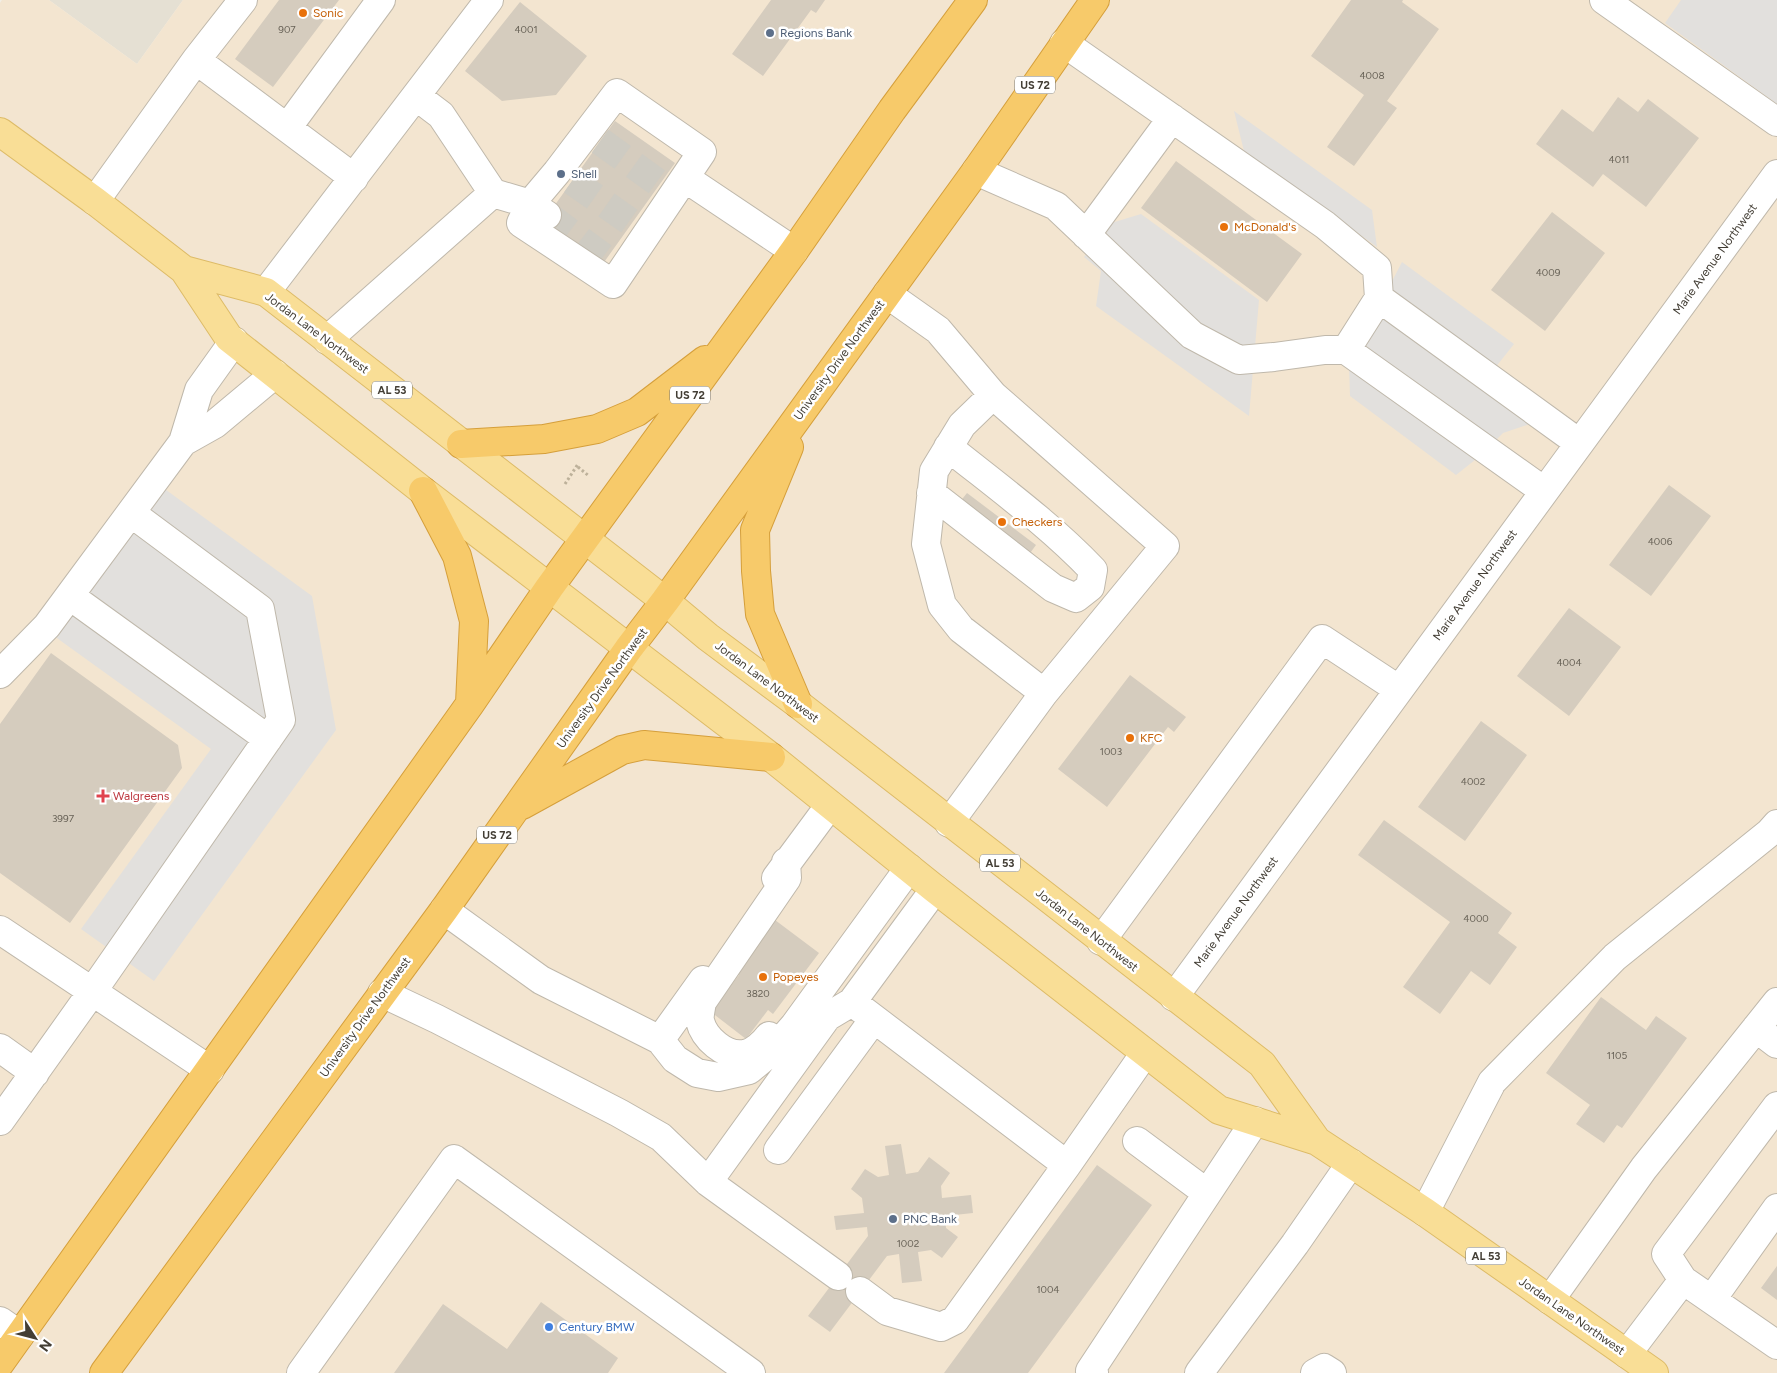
<svg xmlns="http://www.w3.org/2000/svg" width="1777" height="1373" font-family="Figtree,sans-serif">
<rect width="100%" height="100%" fill="#f1eee5"/>
<path fill="#e5e0d3" d="M49 0H183L137 64Z"/>
<path fill="#f3e5d0" d="M2 0H49L137 64 183 0H1777V1373H0V3Z"/>
<path fill="#e2e0dd" d="M1681 0H1777V104L1665 23Z
M1234 111 1372 210 1377 247 1244 151Z
M1141 214 1259 300 1249 416 1096 306 1101 271 1084 257 1108 224Z
M1402 262 1514 344 1495 368 1536 422 1503 433 1480 456 1456 475 1350 396 1349 364Z
M162 487 312 596 336 730 154 981 81 929 211 749 54 636Z"/>
<path fill="#d5ccbe" d="M279 0H339L273 87 235 59Z
M771 0H825L816 13 811 10 763 76 732 54Z
M1351 0H1403L1402 2 1439 29 1387 101 1397 108 1354 166 1327 147 1364 95 1311 56Z
M520 2 587 56 556 95 502 101 465 71Z
M1618 97 1638 112 1648 99 1699 138 1646 207 1603 174 1593 187 1536 144 1562 109 1593 132Z
M615 121 675 163 602 265 542 223Z
M1176 161 1302 254 1267 302 1141 208Z
M1552 212 1605 253 1545 331 1491 290Z
M1669 485 1711 516 1651 596 1609 565Z
M967 493 1036 545 1025 560 955 508Z
M1569 608 1621 647 1569 716 1517 676Z
M51 653 178 745 182 768 70 923 0 873V724Z
M1130 675 1186 717 1174 732 1168 727 1107 807 1058 769Z
M1481 721 1527 755 1465 841 1418 807Z
M1384 820 1512 913 1498 933 1517 947 1490 985 1471 971 1440 1014 1403 987 1450 922 1358 855Z
M771 917 819 953 773 1014 768 1010 746 1039 711 1012 739 975 732 970Z
M1601 997 1646 1030 1656 1016 1687 1038 1622 1128 1617 1125 1604 1143 1576 1124 1590 1105 1546 1073Z
M901 1144 906 1174 918 1172 929 1157 950 1173 941 1186 942 1198 971 1195 973 1213 945 1216 946 1228 958 1237 942 1258 931 1250 918 1252 922 1281 902 1283 899 1254 887 1256 830 1332 808 1316 868 1236 867 1227 836 1230 834 1216 864 1213 862 1198 851 1189 865 1169 878 1177 889 1175 885 1146Z
M1097 1165 1152 1205 1028 1373H944Z
M1777 1266V1300L1761 1288Z
M541 1302 618 1358 608 1373H394L443 1304 507 1349Z"/>
<g fill="none" stroke-linecap="round" stroke-linejoin="round">
<path stroke="#cecbc2" stroke-width="28" stroke-dasharray="28 14" stroke-linecap="butt" d="M600 141 660 184
M572 181 632 223
M547 215 606 259"/>
<defs>
<path id="minor" d="M1604 0 1777 122
M196 60 243 0
M416 96 441 115 493 193
M287 128 381 0
M976 171 1056 206 1192 335 1239 360 1274 357 1325 350H1346L1379 298 1377 268 1325 225 1064 43
M685 178 794 251
M95 201 196 60 354 178
M1086 235 1172 118
M266 292 489 0
M887 294 938 330 993 395 1165 546 1044 693 949 823
M1379 298 1579 443
M327 340 493 193 530 204 557 172 617 93 702 152 613 284 521 223 530 204 547 215
M1346 350 1544 491
M993 395 962 425 934 471 926 544 942 605 961 629 1044 693
M183 442 215 424 275 374
M931 493 1053 588 1076 598 1090 587 1093 570C1049 524 998 487 948 447
M70 596 268 739
M0 674 47 626 183 442 199 390 234 341
M776 878 830 805
M935 889 852 1002 1067 1165 1145 1053
M444 910 541 980 660 1040 675 1059 697 1073 718 1077 749 1070 773 1050 794 1026 909 868
M0 930 210 1070
M1101 941 1322 639 1398 689
M382 993 437 1019 619 1113 661 1137 708 1182 838 1276
M1174 997 1777 174
M1756 1028 1777 1044
M769 1036C764 1043 753 1053 744 1054 725 1057 704 1038 700 1021 699 1016 701 1008 702 1002L787 878 786 862
M660 1040 703 980
M0 1048 35 1073
M1777 1106 1666 1254 1683 1280 1777 1345
M0 1121 92 992 281 720 260 609 131 513
M1137 1141 1207 1193
M778 1150 874 1019
M708 1182 827 1017 852 1002
M1425 1212 1492 1082 1615 957 1769 833 1777 824
M860 1291 887 1311 941 1327 955 1320 1067 1165
M1712 1299 1777 1208
M1550 1300 1644 1168 1777 1002
M0 1321 20 1335
M1627 1354 1683 1280
M301 1373 454 1159 751 1373
M1094 1373 1090 1371 1255 1121
M1199 1373 1295 1244 1351 1163
M1315 1373 1324 1368 1332 1373"/>
<path id="major" d="M0 132 95 201 184 270 229 338 423 491 771 757 935 889 1219 1110 1317 1141 1425 1212 1654 1373
M184 270 266 292 665 601 708 637 798 704 1262 1064 1317 1141"/>
<path id="highway" d="M461 444 544 439 597 429 637 412 705 360
M789 447 755 530 756 571 760 614 798 704
M423 491 457 556 474 621 470 703
M522 805 622 750 644 745 771 757
M0 1363 470 704 549 588 794 251 892 110 973 0
M104 1373 444 910 629 648 665 601 976 171 1095 0"/>
</defs>
<use href="#minor" stroke="#bfb8ab" stroke-width="30"/>
<use href="#major" stroke="#ddbb67" stroke-width="30"/>
<use href="#highway" stroke="#d59f3b" stroke-width="30"/>
<path stroke="#bdb19a" stroke-width="3" stroke-dasharray="2.5 2.5" stroke-linecap="butt" d="M578 467 589 476
M565 484 578 464"/>
<use href="#minor" stroke="#fff" stroke-width="28"/>
<use href="#major" stroke="#f9de96" stroke-width="28"/>
<use href="#highway" stroke="#f7ca6a" stroke-width="28"/>
</g>
<g fill="#e8710a" stroke="#fff" stroke-width="2">
<circle cx="303" cy="13" r="5"/>
<circle cx="1224" cy="227" r="5"/>
<circle cx="1002" cy="522" r="5"/>
<circle cx="1130" cy="738" r="5"/>
<circle cx="763" cy="977" r="5"/>
</g>
<g fill="#5c6f8a" stroke="#fff" stroke-width="2">
<circle cx="770" cy="33" r="5"/>
<circle cx="561" cy="174" r="5"/>
<circle cx="893" cy="1219" r="5"/>
</g>
<path fill="#e0444e" stroke="#fff" stroke-width="2" d="M100.5 788.5h5v5h5v5h-5v5h-5v-5h-5v-5h5z"/>
<circle fill="#3f7fe0" stroke="#fff" stroke-width="2" cx="549" cy="1327" r="5"/>
<g text-anchor="middle" stroke-width="5" stroke-linejoin="round" paint-order="stroke">
<g font-size="10" fill="#686257">
<text x="287" y="33">907</text>
<text x="526" y="33">4001</text>
<text x="1372" y="79">4008</text>
<text x="1619" y="163">4011</text>
<text x="1548" y="276">4009</text>
<text x="1660" y="545">4006</text>
<text x="1569" y="666">4004</text>
<text x="1111" y="755">1003</text>
<text x="1473" y="785">4002</text>
<text x="63" y="822">3997</text>
<text x="1476" y="922">4000</text>
<text x="758" y="997">3820</text>
<text x="1617" y="1059">1105</text>
<text x="908" y="1247">1002</text>
<text x="1048" y="1293">1004</text>
</g>
<g fill="#fff" stroke="#7b7872" stroke-width="1">
<rect x="1015" y="76.5" width="40" height="17" rx="4"/>
<rect x="372" y="381.5" width="40" height="17" rx="4"/>
<rect x="670" y="386.5" width="40" height="17" rx="4"/>
<rect x="477" y="826.5" width="40" height="17" rx="4"/>
<rect x="980" y="854.5" width="40" height="17" rx="4"/>
<rect x="1466" y="1247.5" width="40" height="17" rx="4"/>
</g>
<g font-size="11" font-weight="bold" fill="#433e35">
<text x="1035" y="89">US 72</text>
<text x="392" y="394">AL 53</text>
<text x="690" y="399">US 72</text>
<text x="497" y="839">US 72</text>
<text x="1000" y="867">AL 53</text>
<text x="1486" y="1260">AL 53</text>
</g>
<g font-size="12" fill="#c56008" stroke="#fff" text-anchor="start">
<text x="313" y="17">Sonic</text>
<text x="1234" y="231">McDonald's</text>
<text x="1012" y="526">Checkers</text>
<text x="1140" y="742">KFC</text>
<text x="773" y="981">Popeyes</text>
</g>
<g font-size="12" fill="#4e5e75" stroke="#fff" text-anchor="start">
<text x="780" y="37">Regions Bank</text>
<text x="571" y="178">Shell</text>
<text x="903" y="1223">PNC Bank</text>
</g>
<g font-size="12" fill="#433e35" stroke="#fff">
<text transform="translate(1715 259) rotate(-54)" y="4">Marie Avenue Northwest</text>
<text transform="translate(317 333) rotate(37)" y="4">Jordan Lane Northwest</text>
<text transform="translate(839 360) rotate(-54)" y="4">University Drive Northwest</text>
<text transform="translate(1475 585) rotate(-54)" y="4">Marie Avenue Northwest</text>
<text transform="translate(767 682) rotate(37)" y="4">Jordan Lane Northwest</text>
<text transform="translate(602 688) rotate(-54)" y="4">University Drive Northwest</text>
<text transform="translate(1236 912) rotate(-54)" y="4">Marie Avenue Northwest</text>
<text transform="translate(1087 930) rotate(38)" y="4">Jordan Lane Northwest</text>
<text transform="translate(365 1017) rotate(-54)" y="4">University Drive Northwest</text>
<text transform="translate(1572 1316) rotate(35)" y="4">Jordan Lane Northwest</text>
</g>
<g font-size="12" fill="#be3a42" stroke="#fff" text-anchor="start">
<text x="113" y="800">Walgreens</text>
</g>
<g font-size="12" fill="#366cbe" stroke="#fff" text-anchor="start">
<text x="559" y="1331">Century BMW</text>
</g>
</g>
<g transform="translate(35 1338) rotate(126)" stroke="#ffffff" stroke-width="4" paint-order="stroke">
<path d="M0-4L9 19L0 12L-9 19Z" fill="#433e35"/>
<text y="-8" font-size="14" font-weight="bold" text-anchor="middle" fill="#433e35">N</text>
</g>
</svg>
